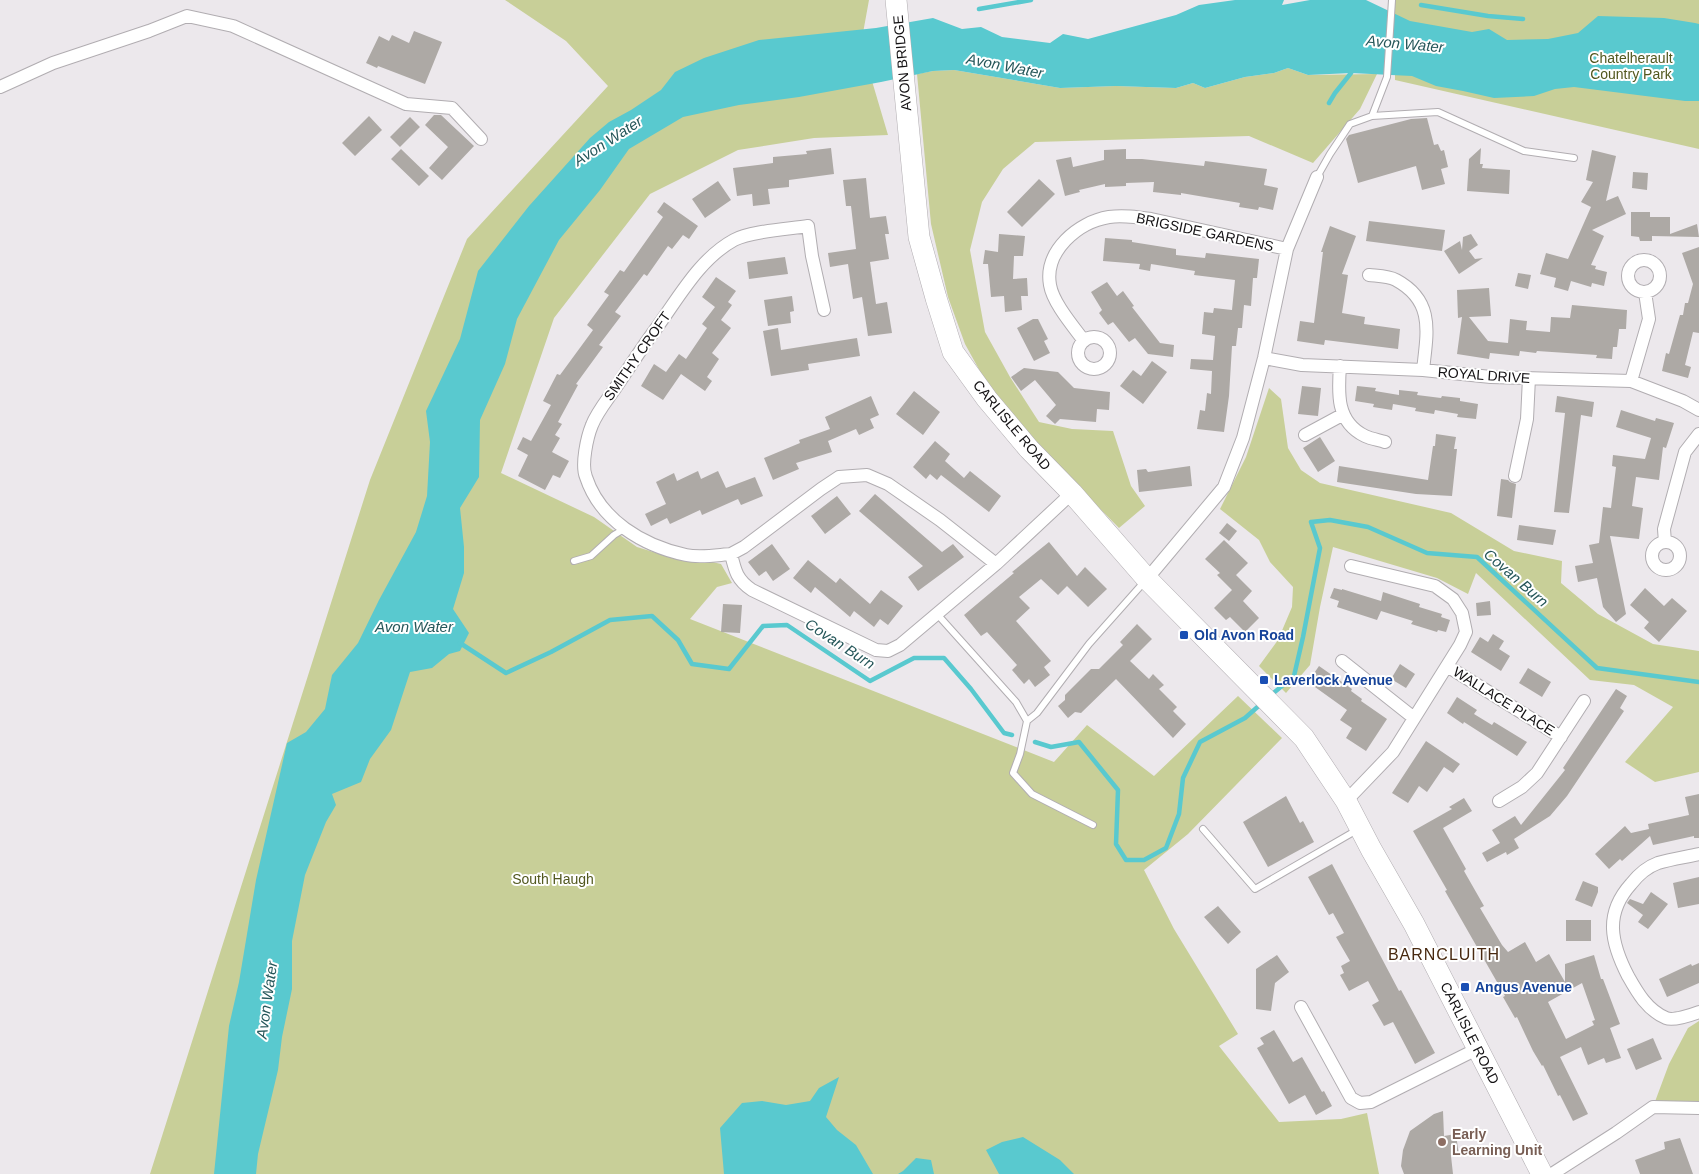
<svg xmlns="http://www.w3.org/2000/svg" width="1699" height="1174" font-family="Arial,sans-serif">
<rect width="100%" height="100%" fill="#ece8ec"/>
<path fill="#c8cf98" d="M505 0H869L861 44 888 135 814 138 738 150 650 194 554 318 501 473 594 517 637 547 673 558 708 561 721 564 732 583 717 587 690 619 1054 762 1087 725 1154 776 1238 696 1282 738 1188 834 1144 870 1174 929 1238 1034 1219 1046 1279 1122 1341 1119 1367 1113 1379 1174H150L370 480 467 239 608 86 566 41Z
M1395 0H1699V149L1395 80Z
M1288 68 1308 75 1377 74 1360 109 1313 163 1249 136 1035 142 1003 169 982 202 970 250 985 332 1010 377 1039 422 1072 429 1113 431 1131 486 1145 506 1119 528 1034 442 992 393 965 344 948 297 931 224 917 74 933 71 954 70 1060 88 1116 86 1176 88 1193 83 1205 88 1245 77 1274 73Z
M1269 388 1281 399 1288 448 1301 470 1320 483 1451 513 1514 551 1562 561 1561 583 1598 614 1653 644 1699 651V772L1655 782 1625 762 1673 707 1634 685 1590 680 1476 573 1468 594 1437 578 1333 547 1320 607 1310 665 1286 693 1259 666 1278 640 1292 607 1293 587 1270 562 1259 540 1220 509 1246 457Z
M1699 1021V1108L1653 1107 1669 1064 1688 1028Z"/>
<path fill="#59c9cf" d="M1235 0H1284L1282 5 1310 0H1366L1410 21 1472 32 1489 29 1507 40 1548 39 1578 33 1598 16 1664 18 1695 23 1699 24V101H1685L1574 87 1555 89 1534 96 1494 98 1463 91 1436 86 1412 76 1351 73 1308 75 1288 68 1274 73 1245 77 1205 88 1193 83 1176 88 1116 86 1060 88 954 70 933 71 881 82 799 97 739 105 683 117 629 149 600 190 559 240 517 319 505 364 480 420 479 477 460 508 464 547V573L453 609 469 633 460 651 449 654 432 668 410 672 391 730 370 759 361 782 332 794 336 805 326 822 305 875 292 941V989L282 1037 278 1070 258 1154 256 1174H214L229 1026 239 982 256 880 287 743 306 732 325 709 332 675 358 643 379 600 416 532 427 496 430 442 426 411 460 339 478 271 529 206 590 138 609 122 631 110 661 90 675 72 704 58 759 40 876 28 933 18 962 29 981 27 1002 37 1050 43 1063 34 1088 39 1176 15 1199 5Z
M839 1077 826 1117 837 1130 856 1145 873 1174H724L720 1128 742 1103 762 1101 786 1105 810 1101 819 1088Z
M1023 1137 1060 1160 1074 1174H999L986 1150 1002 1142Z
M916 1158 931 1160 934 1174H898L903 1171Z"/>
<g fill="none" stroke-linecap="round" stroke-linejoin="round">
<path stroke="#59c9cf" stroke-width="4.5" d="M1421 5 1488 16 1523 19
M979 9 1031 0
M1329 103 1335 93 1351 73
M460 643 506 673 551 652 610 620 652 616 678 640 692 664 729 669 763 626 787 625 870 681 914 658H944L971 689 1004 733 1012 735
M1271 695 1294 676 1303 637 1320 548 1311 522 1330 520 1368 527 1427 553 1477 557 1597 668 1699 682
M1035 742 1051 747 1079 742 1118 790 1116 844 1126 860H1144L1166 848 1179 814 1183 778 1200 742 1245 718 1262 703"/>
</g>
<path fill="#ada9a5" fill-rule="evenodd" d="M414 31 442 42 425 84 378 66 377 68 366 63 379 36 389 41 392 35 409 43Z
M434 115H441L474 146 442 180 429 168 448 147 425 125Z
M369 116 382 130 355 156 342 143Z
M410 117 420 127 400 147 390 137Z
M1427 118 1434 145 1438 144 1441 151 1444 150 1448 167 1441 169 1445 184 1422 190 1416 166 1358 183 1346 139 1349 135 1411 119Z
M831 148 834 174 789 180V187L768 189 770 204 753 206 752 194 737 196 733 168 773 163V157L807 154 806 151Z
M1481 148 1480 164H1483L1482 168 1510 170 1509 194 1467 191 1469 159Z
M401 149 429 176 419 186 391 159Z
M1126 149V159H1142L1204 166 1205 161 1267 169 1264 185 1278 188 1273 210 1259 207 1258 210 1239 207 1240 203 1181 193V195L1153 192 1154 182 1126 183V186L1105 187V184L1079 190 1080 192 1065 196 1056 160 1071 157 1073 167 1104 160V150Z
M1592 150 1616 156 1606 201 1618 196 1626 214 1592 230 1604 236 1591 265 1596 266 1595 269 1607 272 1604 286 1592 283 1591 287 1571 281 1568 291 1554 287 1556 278 1540 274 1546 253 1568 259 1591 207 1581 202 1593 182 1586 180Z
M1633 172 1648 173 1647 190 1632 188Z
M866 178 870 218 886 216 889 234H885L889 259 870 262 876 304 887 302 892 333 868 336 862 297 853 299 848 264 830 267 828 253 856 249 851 206H846L843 180Z
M1039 179 1055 194 1022 227 1007 212Z
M718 181 731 200 705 218 692 199Z
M664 202 698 226 689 239 683 235 672 249 668 246 647 276 644 274 615 312 621 316 599 345 603 347 576 384 578 385 558 422 562 424 555 435 560 438 552 452 569 461 560 478 553 475 545 490 518 476 528 455 517 449 523 437 531 441 551 405 543 401 557 374 560 375 593 330 587 325 609 295 604 292 620 270 624 272 663 217 657 212Z
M1631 212H1650V217H1670V234L1697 224 1699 237 1652 236V241H1640L1639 237 1631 236Z
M1369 221 1445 230 1442 251 1366 241Z
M1330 226 1356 236 1342 274 1348 275 1342 313 1365 317 1364 324 1400 329 1398 349 1325 340 1324 345 1297 341 1300 321 1314 323 1323 252H1321Z
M999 234 1025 236 1023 256H1014L1013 279 1027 278 1028 296H1021L1022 310 1005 312 1004 296 991 297 988 264H983L985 250 998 252Z
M1471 234 1478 245 1469 251 1475 259 1483 258 1459 274 1444 251 1460 241 1462 250 1463 237Z
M1105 238 1132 240V242L1176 249V255L1205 258 1206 253 1259 259 1257 278H1253L1251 306 1244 305 1242 328H1238L1236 346H1232L1229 396 1224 432 1197 429 1200 410 1205 411 1207 393 1211 394 1212 371 1190 369 1191 359 1213 360 1215 336 1202 334 1204 312 1213 313 1214 308 1232 310 1235 280 1194 275 1195 271 1151 264 1150 271 1139 269 1140 264 1103 261Z
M1699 247V333L1693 332 1685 365 1691 367 1688 378 1662 371 1666 353 1669 354 1680 315H1683L1685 303H1688L1693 284 1682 253Z
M785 257 788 274 749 279 747 262Z
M1518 273 1531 275 1528 289 1515 286Z
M716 277 736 291 728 302 732 305 721 320 731 328 712 353 719 359 707 377 712 381 705 391 681 374 663 400 641 386 654 364 666 372 679 354 686 359 707 328 702 324 715 307 702 297Z
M1107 282 1117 296 1123 291 1134 306 1132 307 1160 343 1174 345 1173 357 1148 354 1135 338 1129 342 1113 322 1108 325 1099 313 1102 310 1091 292Z
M1489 288 1491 316 1469 317 1488 341 1508 343 1510 319 1527 321 1526 330 1550 332 1551 317 1570 318 1572 305 1627 310 1626 329H1619L1617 347H1613L1612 359 1596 358 1597 355 1537 351 1536 353 1520 351 1519 356 1490 353 1489 359 1457 354 1462 317 1458 318 1457 290Z
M792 296 794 311 790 312 791 323 768 326 764 300Z
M1033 319H1038L1048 339 1044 341 1050 353 1034 361 1017 328Z
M778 328 781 350 857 338 860 356 808 364 809 370 771 376 763 331Z
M1152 361 1167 372 1143 404 1120 386 1133 370 1141 376Z
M1024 368 1058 372 1074 388 1110 392 1109 410 1097 409 1096 422 1060 419 1055 424 1046 416 1056 405 1035 380 1021 391 1011 377Z
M1302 386 1321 388 1318 416 1298 414Z
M1357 386 1376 388 1375 391 1399 395V390L1418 392 1417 395 1441 398 1442 396 1460 398V401L1478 404 1476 419 1457 417 1458 414 1435 410 1434 414 1415 411 1416 408 1393 404 1392 410 1373 407 1374 404 1355 401Z
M914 391 940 412 923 435 896 414Z
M871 396 879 415 870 419 874 428 859 435 856 429 828 441 832 452 796 463 799 469 773 480 764 458 800 443 799 440 830 429 825 417Z
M1557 396 1594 402 1592 417 1581 415 1569 513 1554 512 1565 413 1555 412Z
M1621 410 1655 421 1656 418 1674 423 1666 448 1663 447 1659 480 1636 477 1632 506 1643 508 1639 539 1610 536 1626 614 1616 622 1603 607 1597 578 1578 582 1575 566 1593 563 1589 545 1599 543 1603 507 1611 508 1616 467 1612 466 1613 455 1645 459 1651 438 1616 427Z
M1436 434 1456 437 1454 449H1457L1452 496 1416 494 1337 482 1339 466 1428 480 1433 446H1435Z
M1320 437 1335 461 1318 472 1303 448Z
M935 441 950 454 945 461 964 478 970 471 1001 496 989 512 941 475 937 480 930 474 926 479 913 467Z
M1190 466 1192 486 1139 492 1137 470 1146 469 1148 472Z
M698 471 701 479 718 471 726 488 755 477 763 496 741 505 738 499 702 515 700 510 670 524 667 518 651 526 645 514 666 504 656 482 674 473 677 481Z
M1501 479 1508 480 1510 482 1516 484 1512 518 1497 516Z
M875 494 942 552 953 544 964 557 918 591 908 577 923 566 859 511Z
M837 496 851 514 825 534 811 516Z
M1227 523 1237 531 1229 541 1219 533Z
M1519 525 1556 530 1553 545 1517 540Z
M1224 540 1248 563 1236 575 1252 591 1243 601 1259 618 1245 632 1230 617 1226 620 1214 608 1232 590 1217 575 1220 573 1205 559Z
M1049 542 1077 576 1085 567 1107 589 1088 607 1067 586 1058 595 1041 579 1019 597 1030 608 1016 621 1051 661 1044 667 1050 675 1035 687 1029 679 1024 684 1012 670 1017 665 987 632 981 636 964 615 1014 573 1012 572Z
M772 544 790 569 773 581 766 571 759 576 748 562Z
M808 560 836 583 840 578 870 604 881 590 903 606 888 625 880 619 874 627 854 611 850 617 815 587 811 593 793 578Z
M1334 588 1342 590V589L1381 601 1383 592 1420 604 1419 607 1442 614 1441 617 1450 620 1446 632 1438 630 1437 632 1411 624 1413 621 1381 611 1377 620 1337 607 1339 601 1330 598Z
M1645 588 1664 606 1672 598 1687 611 1659 642 1644 628 1649 622 1630 605Z
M1490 601 1491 615 1477 616 1476 603Z
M723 604 742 605 740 633 721 632Z
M1137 624 1152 639 1130 661 1149 679 1153 674 1164 685 1159 689 1177 707 1173 711 1186 724 1173 738 1116 679 1081 713 1075 712 1068 718 1058 706 1065 700V695L1091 669H1099L1123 645 1120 642Z
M1493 634 1504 641 1499 649 1510 656 1501 671 1471 652 1480 637 1488 642Z
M1400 664 1415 674 1406 688 1391 679Z
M1319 666 1352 689 1351 691 1362 699 1361 701 1387 719 1366 751 1346 738 1352 728 1340 720 1347 710 1308 682Z
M1528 668 1551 682 1542 697 1519 683Z
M1616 689 1627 696 1620 708 1624 711 1567 796 1550 816 1514 839 1519 848 1507 855 1506 852 1487 862 1482 853 1500 843 1492 830 1515 816 1521 825 1565 770 1563 768Z
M1457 697 1477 710 1474 714 1492 725 1494 722 1527 742 1517 756 1464 722 1463 724 1447 713Z
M1426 741 1460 764 1453 773 1444 767 1427 792 1419 786 1408 803 1392 793Z
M1699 794V838H1694V836L1653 845 1650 836 1622 861 1620 859 1609 869 1595 854 1625 826 1631 833 1649 829 1648 824 1689 815 1685 797Z
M1286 796 1300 823 1303 821 1314 842 1268 867 1243 822Z
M1464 798 1472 811 1443 828 1466 869 1464 871 1484 906 1480 908 1502 945 1508 952 1525 942 1536 962 1549 954 1565 982V964L1594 955 1601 979H1603L1620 1024 1610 1028 1621 1058 1606 1063 1604 1058 1588 1065 1581 1047 1560 1057 1588 1114 1573 1121 1560 1095 1558 1096 1543 1065 1542 1066 1533 1051 1517 1017 1515 1018 1503 997 1505 996 1445 891 1447 890 1413 831 1452 809 1449 807ZM1582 983 1595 1020 1592 1021 1594 1025 1566 1039 1548 1002Z
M1332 864 1399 991 1401 990 1435 1053 1415 1064 1393 1022 1384 1026 1372 1005 1379 1001 1368 981 1349 991 1340 975 1344 973 1341 966 1350 961 1336 937 1344 933 1333 913 1329 915 1308 877Z
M1699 877V904L1678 908 1673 883Z
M1583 881 1598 887V892L1592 907 1575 900Z
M1651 892 1668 904 1648 929 1638 922 1643 915 1627 903 1630 899 1643 904Z
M1218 906 1241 932 1228 944 1204 917Z
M1566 920H1591V941H1566Z
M1277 955 1289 972 1275 983 1271 1011 1256 1009V969Z
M1699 963V983L1667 997 1659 979 1691 964 1692 966Z
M1274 1030 1293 1062 1302 1057 1322 1092 1324 1091 1332 1106 1316 1115 1305 1095 1289 1104 1257 1048 1264 1044 1260 1038Z
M1653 1038 1662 1059 1636 1070 1627 1049Z
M1443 1111 1444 1136 1456 1134 1459 1156H1451L1453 1174H1404L1401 1166 1403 1150 1410 1131 1434 1114Z
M1680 1138 1693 1174H1640L1635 1160 1665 1149 1664 1142Z"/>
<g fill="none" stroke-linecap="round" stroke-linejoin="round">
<defs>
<path id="service" d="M1372 116 1438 112 1524 151 1574 158
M1317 177 1330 154 1350 124 1372 116 1387 77 1392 0
M574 561 591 556 614 535 624 529
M937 614 1016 702 1027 721 1020 754 1013 773 1032 794 1093 825
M1027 721 1037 713 1089 644 1145 581
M1203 829 1255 889 1357 830"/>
<path id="minor" d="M0 87 53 63 149 31 187 16 233 26 406 104 452 108 481 139
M1628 276a16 16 0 1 1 32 0a16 16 0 1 1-32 0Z
M1369 275C1377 276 1388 276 1396 280 1435 301 1427 333 1423 370
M824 310 812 256 808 226C789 229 750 231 734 240 699 259 678 299 655 330 641 349 629 368 616 387 608 399 597 412 592 425 587 437 581 465 586 477 600 520 643 546 686 555 700 558 717 555 731 554 735 571 737 580 752 590L876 650 888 651 900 645 996 564 1072 493
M1078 353a16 16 0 1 1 32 0a16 16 0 1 1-32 0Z
M1084 341C1073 326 1053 303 1050 285 1044 251 1078 222 1109 217 1123 215 1137 217 1151 219L1287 249
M1264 358 1302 365 1423 370 1491 377 1631 381 1683 401 1699 410
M1340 366C1338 393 1336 422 1365 436 1371 439 1379 440 1385 442
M1631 381 1649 319 1645 292
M1305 435 1342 415
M1515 476 1527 419 1529 378
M1652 556a14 14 0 1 1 28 0a14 14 0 1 1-28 0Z
M1665 542 1664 529 1685 452 1699 434
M731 554 744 547 821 489 839 477 867 475 888 484 940 520 996 564
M1147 579 1224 487 1243 438 1264 358 1287 249 1317 177
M1342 661 1414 718
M1447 666 1561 737
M1346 801 1393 752 1460 645 1466 632 1462 613 1453 599 1435 586 1351 566
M1499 801 1522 787 1537 773 1584 701
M1699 854C1686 857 1671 859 1658 863 1647 867 1638 875 1631 884 1604 914 1611 943 1628 976 1637 992 1647 1010 1666 1018 1673 1021 1691 1015 1699 1012
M1301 1007 1351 1098 1360 1103 1371 1102 1479 1048
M1552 1174 1616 1133 1653 1107 1699 1108"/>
<path id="primary" d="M896 0 919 237 936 298 953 352 987 399 1029 449 1072 493 1147 579 1304 738 1346 801 1371 849 1414 924 1542 1174"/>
</defs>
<use href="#service" stroke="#b1adb1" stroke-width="8"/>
<use href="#minor" stroke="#b1adb1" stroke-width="14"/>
<use href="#primary" stroke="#b1adb1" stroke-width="22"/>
<use href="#service" stroke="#fff" stroke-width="6"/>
<use href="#minor" stroke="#fff" stroke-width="12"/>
<use href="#primary" stroke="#fff" stroke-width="21"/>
</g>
<g fill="#1a4fb4" stroke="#fff" stroke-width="2">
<rect x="1179" y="630" width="10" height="10" rx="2.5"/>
<rect x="1259" y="675" width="10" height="10" rx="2.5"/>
<rect x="1460" y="982" width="10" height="10" rx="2.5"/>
</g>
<circle fill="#8d6e63" stroke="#fff" stroke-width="2" cx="1442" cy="1142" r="5"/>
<g text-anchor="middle" stroke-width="4" stroke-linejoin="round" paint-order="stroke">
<g font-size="14" fill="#52581f" stroke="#fff">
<text x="1631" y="63">Chatelherault<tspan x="1631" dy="16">Country Park</tspan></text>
<text x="553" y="884">South Haugh</text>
</g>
<g font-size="14" fill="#131113" stroke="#fff">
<text transform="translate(902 63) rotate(-95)" y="5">AVON BRIDGE</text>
<text transform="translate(1205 232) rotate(12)" y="5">BRIGSIDE GARDENS</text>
<text transform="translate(637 356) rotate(-55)" y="5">SMITHY CROFT</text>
<text transform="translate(1484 375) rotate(4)" y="5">ROYAL DRIVE</text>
<text transform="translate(1012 425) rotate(50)" y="5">CARLISLE ROAD</text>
<text transform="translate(1504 701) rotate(32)" y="5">WALLACE PLACE</text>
<text transform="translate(1470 1033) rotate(63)" y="5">CARLISLE ROAD</text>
</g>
<g font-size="14" font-weight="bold" fill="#164399" stroke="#fff" text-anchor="start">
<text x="1194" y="640">Old Avon Road</text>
<text x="1274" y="685">Laverlock Avenue</text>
<text x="1475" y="992">Angus Avenue</text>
</g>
<g font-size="14" font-weight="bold" fill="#785e54" stroke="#fff" text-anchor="start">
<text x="1452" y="1139">Early<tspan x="1452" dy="16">Learning Unit</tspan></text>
</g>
<g font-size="15" font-style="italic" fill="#26575a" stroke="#fff">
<text transform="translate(1405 44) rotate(5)" y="5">Avon Water</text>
<text transform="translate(1005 66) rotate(11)" y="5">Avon Water</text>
<text transform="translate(608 141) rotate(-33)" y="5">Avon Water</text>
<text transform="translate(1516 578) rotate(41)" y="5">Covan Burn</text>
<text x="414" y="632">Avon Water</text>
<text transform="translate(840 644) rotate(33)" y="5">Covan Burn</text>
<text transform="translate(267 1000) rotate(-82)" y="5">Avon Water</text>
</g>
<g font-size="16" letter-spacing="1" fill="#482910" stroke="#fff">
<text x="1444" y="960">BARNCLUITH</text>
</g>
</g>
</svg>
